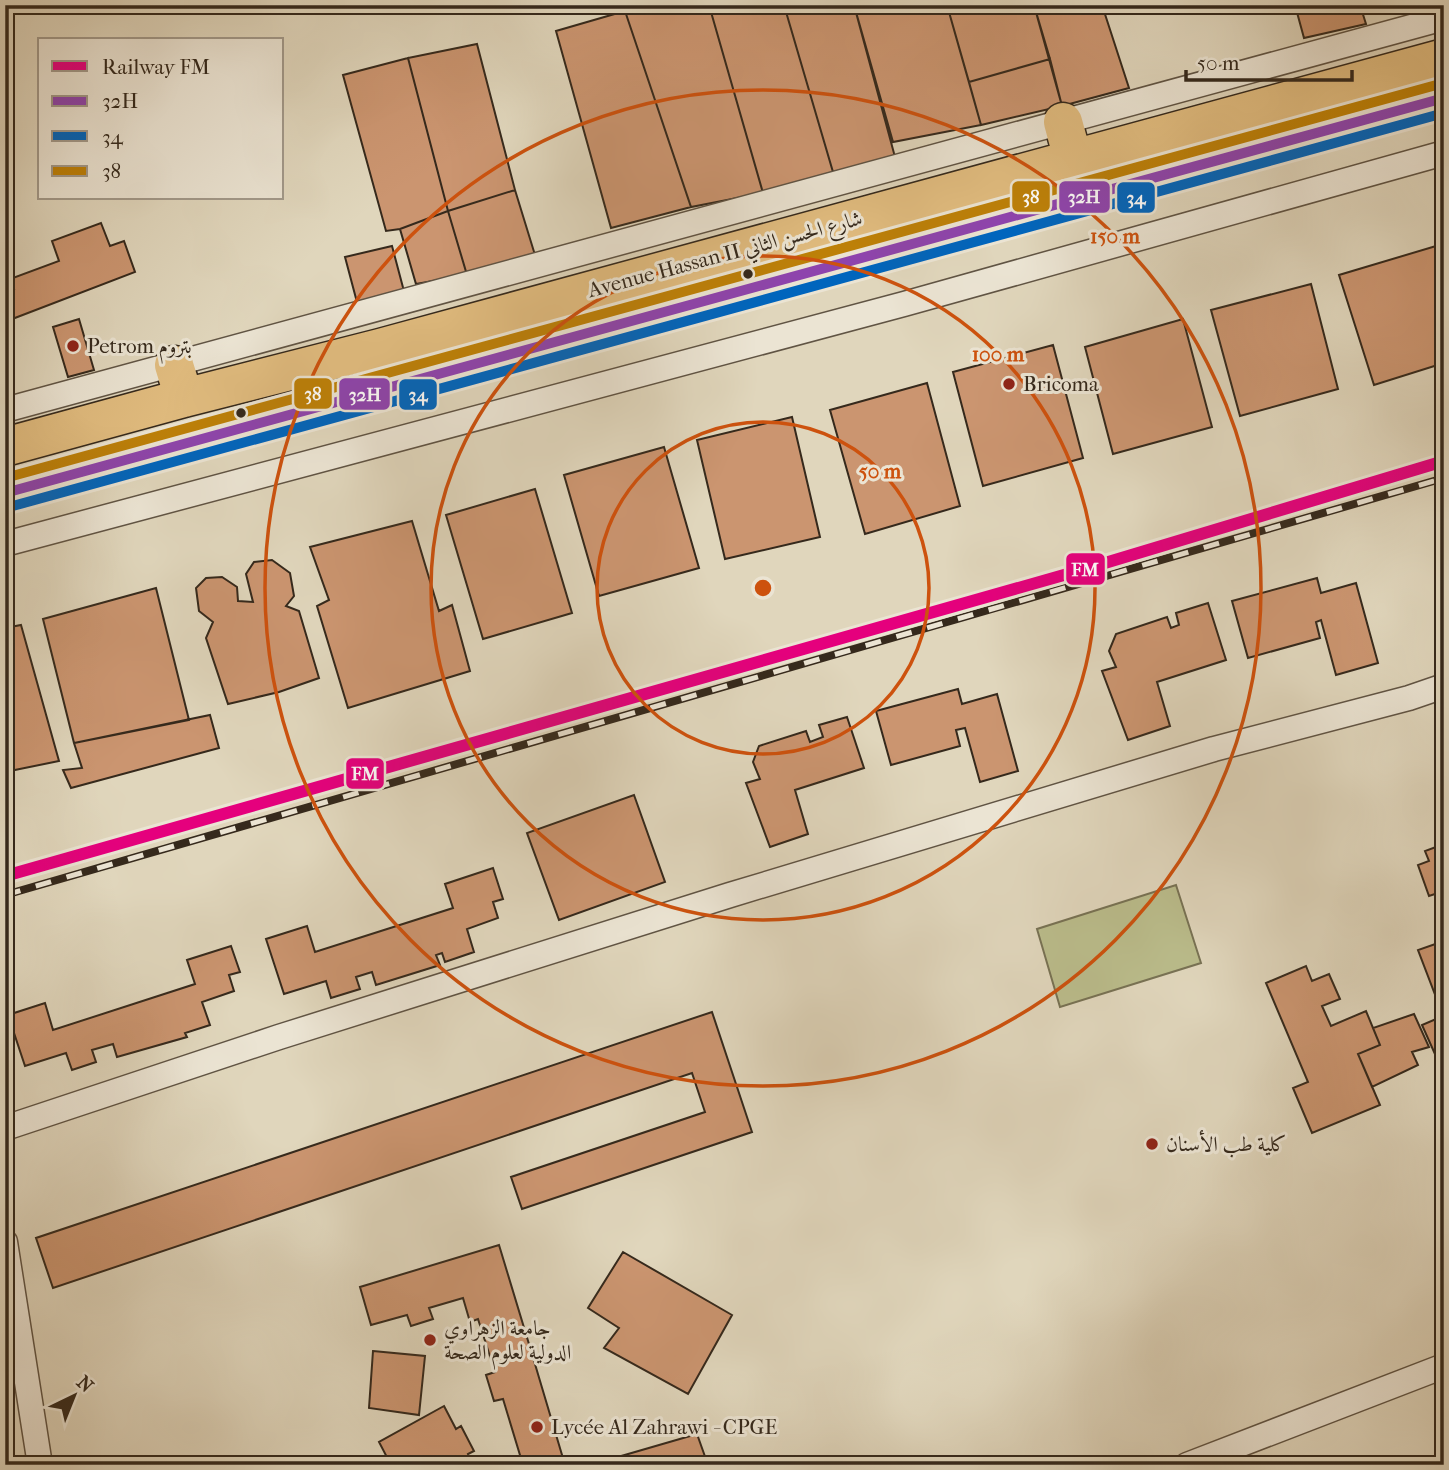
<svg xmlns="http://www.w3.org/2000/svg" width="1449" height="1470" font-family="'IM FELL French Canon',Amiri,serif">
<rect width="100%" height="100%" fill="#e0d6bc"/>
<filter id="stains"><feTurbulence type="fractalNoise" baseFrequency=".00286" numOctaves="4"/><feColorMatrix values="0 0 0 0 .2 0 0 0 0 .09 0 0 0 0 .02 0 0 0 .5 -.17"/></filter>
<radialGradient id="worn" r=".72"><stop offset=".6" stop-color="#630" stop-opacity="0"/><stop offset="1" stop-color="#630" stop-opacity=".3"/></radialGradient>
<path fill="#babc8b" stroke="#787254" stroke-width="2" d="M1176 885 1201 963 1060 1007 1037 929Z"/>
<path fill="#cb9570" stroke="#35291c" stroke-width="2" d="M646 5H709L763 193 691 207 625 11Z
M709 5H784L833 172 763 193Z
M784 5H854L895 157 833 172Z
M854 5H947L981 125 893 142Z
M947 5H1034L1050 59 969 82Z
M1034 5H1102L1129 88 1062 106Z
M1295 5H1360L1366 24 1304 38Z
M625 11 691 207 611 228 556 31Z
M477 44 515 190 448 211 408 58Z
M408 58 448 211 400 229 386 231 343 75Z
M1050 59 1062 106 981 125 969 82Z
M515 190 535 255 467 275 448 211Z
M448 211 467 275 416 284 400 229Z
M101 223 110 246 124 241 135 272 7 321 5 292 14 289 10 279 59 261 52 241Z
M392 246 405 295 358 306 345 257Z
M1436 246 1444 270V363L1374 385 1339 275Z
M1311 284 1338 389 1240 416 1211 310Z
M79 319 94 370 68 377 53 327Z
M1183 319 1212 427 1113 454 1085 347Z
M1053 345 1083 458 983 486 953 372Z
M927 383 960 506 865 534 830 410Z
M792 417 820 537 725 559 697 440Z
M664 447 699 568 599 596 564 475Z
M535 489 572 613 483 639 446 515Z
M412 521 439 611 452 605 470 671 348 708 317 606 329 600 310 547Z
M272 560 290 573 294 596 286 606 299 611 319 678 279 692 228 704 206 638 213 622 199 611 196 588 206 578 222 577 237 587 238 601 253 602 246 574 254 562Z
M1317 578 1321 593 1356 583 1378 663 1336 675 1321 620 1316 622 1320 638 1248 658 1232 601Z
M156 588 189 720 74 743 43 619Z
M1208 603 1226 660 1157 682 1170 726 1128 740 1102 671 1116 667 1109 651 1116 634 1167 617 1171 628 1179 625 1176 613Z
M21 625 59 761 5 772V628Z
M958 689 962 704 997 694 1018 771 980 782 965 728 956 730 960 746 891 765 876 711Z
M210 715 219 748 71 788 63 770 82 768 74 743Z
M847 717 864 768 795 790 808 834 770 847 746 783 760 779 753 762 759 746 806 731 810 742 823 737 819 725Z
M634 795 665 882 559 920 527 833Z
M1444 844V891L1429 896 1418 865 1429 861 1425 851Z
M493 868 503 899 493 902 498 918 467 929 474 952 445 962 442 953 436 955 440 965 376 985 372 972 356 977 360 989 331 998 326 981 284 994 266 939 307 926 315 952 453 908 445 884Z
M1444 941V1018L1418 950Z
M231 946 240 972 229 975 234 991 202 1002 210 1025 185 1033 187 1037 117 1057 113 1044 92 1050 96 1062 72 1070 66 1053 25 1066 8 1015 45 1003 53 1030 195 984 187 960Z
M1306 966 1312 981 1329 974 1340 999 1322 1006 1331 1026 1366 1011 1380 1045 1358 1054 1380 1105 1312 1133 1293 1088 1308 1082 1266 983Z
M712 1012 752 1132 522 1209 511 1177 705 1112 692 1073 53 1288 36 1238Z
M1414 1014 1429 1047 1412 1052 1418 1065 1372 1087 1358 1054 1380 1045 1373 1028Z
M1443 1016 1444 1018 1443 1072 1422 1025Z
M499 1245 532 1354 565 1465H523L503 1399 494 1401 486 1375 495 1372 478 1319 470 1322 463 1298 429 1308 433 1319 411 1326 407 1315 371 1325 360 1287Z
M623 1252 732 1315 688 1394 604 1348 619 1328 588 1308Z
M373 1351 425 1356 419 1415 369 1408Z
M444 1406 456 1429 461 1426 474 1451 468 1454 473 1465H391L379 1442Z
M697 1434 708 1465H605L604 1461Z"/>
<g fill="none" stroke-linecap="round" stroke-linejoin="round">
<defs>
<path id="minor" d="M5 410 1444 18
M5 544 904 304 1444 153
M5 1128 279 1037 730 895 1214 749 1409 698 1444 686
M5 1242 40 1465
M1187 1465 1444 1366"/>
<path id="primary" d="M1063 122 1073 159
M174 365 184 398
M5 447 184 398 380 348 1444 58
M5 493 1444 98"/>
</defs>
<use href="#minor" stroke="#605444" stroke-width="27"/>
<use href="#primary" stroke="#35291c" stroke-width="41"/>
<use href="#minor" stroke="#ebe4d3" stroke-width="24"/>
<use href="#primary" stroke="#e0bb7e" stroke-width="38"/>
<defs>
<path id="rail" d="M5 895 1444 478"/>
</defs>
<use href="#rail" stroke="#35291c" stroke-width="8"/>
<use href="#rail" stroke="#ebe4d3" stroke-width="5" stroke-dasharray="16" stroke-linecap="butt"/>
<defs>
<path id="bus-1" d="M5 493 1444 98"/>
<path id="bus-2" d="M9 507 1444 113"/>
<path id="bus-3" d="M5 478 1440 84"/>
</defs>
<use href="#bus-1" stroke="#ebe4d3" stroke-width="16"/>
<use href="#bus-2" stroke="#ebe4d3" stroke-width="16"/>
<use href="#bus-3" stroke="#ebe4d3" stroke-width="16"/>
<use href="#bus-1" stroke="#8e44ad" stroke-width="10"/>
<use href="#bus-2" stroke="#0065bd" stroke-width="10"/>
<use href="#bus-3" stroke="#bd8008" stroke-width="10"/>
<defs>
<path id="rail-1" d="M5 876 1085 569 1444 461"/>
</defs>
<use href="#rail-1" stroke="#ebe4d3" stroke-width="18"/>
<use href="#rail-1" stroke="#e5007d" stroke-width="12"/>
</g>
<g fill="none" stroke="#cd520e" stroke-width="3.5">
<circle cx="763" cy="588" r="166"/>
<circle cx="763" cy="588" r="332"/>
<circle cx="763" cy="588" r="498"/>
</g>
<g fill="#35291c" stroke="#ebe4d3" stroke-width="2.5">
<circle cx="748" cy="274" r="6"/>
<circle cx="241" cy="413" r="6"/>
</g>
<g fill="#8f2418" stroke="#ebe4d3" stroke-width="2.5">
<circle cx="73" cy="346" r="7"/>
<circle cx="1009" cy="384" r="7"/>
<circle cx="1152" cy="1144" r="7"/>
<circle cx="430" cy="1340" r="7"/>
<circle cx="537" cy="1427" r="7"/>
</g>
<g text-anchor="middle" stroke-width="6" stroke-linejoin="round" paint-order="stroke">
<g font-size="21" fill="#35291c" stroke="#ebe4d3">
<text transform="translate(725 254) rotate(-15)" y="7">Avenue Hassan II شارع الحسن الثاني</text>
</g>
<g font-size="21" fill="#35291c" stroke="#ebe4d3" text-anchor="start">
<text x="87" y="353">Petrom بتروم</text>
<text x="1023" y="391">Bricoma</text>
<text x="1166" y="1151">كلية طب الأسنان</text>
<text x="444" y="1335">جامعة الزهراوي<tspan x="444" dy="24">الدولية لعلوم الصحة</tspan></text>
<text x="551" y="1434">Lycée Al Zahrawi - CPGE</text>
</g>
</g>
<circle cx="763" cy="588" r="10" fill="#cd520e" stroke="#ebe4d3" stroke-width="3.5"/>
<g font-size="21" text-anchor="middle" font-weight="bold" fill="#cd520e" stroke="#ebe4d3" stroke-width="6" stroke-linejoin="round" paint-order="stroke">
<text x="1115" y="243">150 m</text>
<text x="998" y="361">100 m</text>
<text x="880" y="478">50 m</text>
</g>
<g stroke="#ebe4d3" stroke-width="2.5">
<rect x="1011" y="180" width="40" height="33" rx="7" fill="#bd8008"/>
<rect x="1058" y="180" width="53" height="34" rx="7" fill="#8e44ad"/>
<rect x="1116" y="181" width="40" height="33" rx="7" fill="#0065bd"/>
<rect x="293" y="377" width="40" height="33" rx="7" fill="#bd8008"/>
<rect x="338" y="377" width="53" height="34" rx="7" fill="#8e44ad"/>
<rect x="398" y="378" width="40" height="33" rx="7" fill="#0065bd"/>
<rect x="1065" y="552" width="41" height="34" rx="7" fill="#e5007d"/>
<rect x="345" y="757" width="40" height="33" rx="7" fill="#e5007d"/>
</g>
<g font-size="19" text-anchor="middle" font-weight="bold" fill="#fff">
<text x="1031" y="203">38</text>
<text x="1084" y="203">32H</text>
<text x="1136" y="204">34</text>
<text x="313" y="400">38</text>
<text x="365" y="401">32H</text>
<text x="418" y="401">34</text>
<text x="1085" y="576">FM</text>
<text x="365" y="780">FM</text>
</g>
<rect width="1449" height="1470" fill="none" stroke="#e0d6bc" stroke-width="28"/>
<rect x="7" y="7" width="1435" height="1456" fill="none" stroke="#35291c" stroke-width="3.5"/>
<rect x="14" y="14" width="1421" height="1442" fill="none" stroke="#35291c" stroke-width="2"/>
<rect x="38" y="38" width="245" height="161" fill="#ebe4d3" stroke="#a2998a" stroke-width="2"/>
<rect x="52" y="61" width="35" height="10" fill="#e5007d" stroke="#a2998a" stroke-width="2"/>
<text x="102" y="74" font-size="21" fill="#35291c">Railway FM</text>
<rect x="52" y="96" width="35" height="10" fill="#8e44ad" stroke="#a2998a" stroke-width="2"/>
<text x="102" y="108" font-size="21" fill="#35291c">32H</text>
<rect x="52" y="131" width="35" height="10" fill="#0065bd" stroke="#a2998a" stroke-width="2"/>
<text x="102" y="144" font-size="21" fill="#35291c">34</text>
<rect x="52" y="166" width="35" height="10" fill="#bd8008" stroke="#a2998a" stroke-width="2"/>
<text x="102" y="178" font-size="21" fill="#35291c">38</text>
<g transform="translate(74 1396) rotate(43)" stroke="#ebe4d3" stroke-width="5" paint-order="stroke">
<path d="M0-5L12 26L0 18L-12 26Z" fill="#35291c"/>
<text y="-10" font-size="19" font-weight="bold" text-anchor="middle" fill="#35291c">N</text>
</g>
<path d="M1186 70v10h166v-10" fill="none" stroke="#35291c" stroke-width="3.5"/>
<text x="1197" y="70" font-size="21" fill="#35291c" stroke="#ebe4d3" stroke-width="5" paint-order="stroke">50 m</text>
<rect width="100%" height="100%" filter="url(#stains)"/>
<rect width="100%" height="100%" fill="url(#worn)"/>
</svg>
